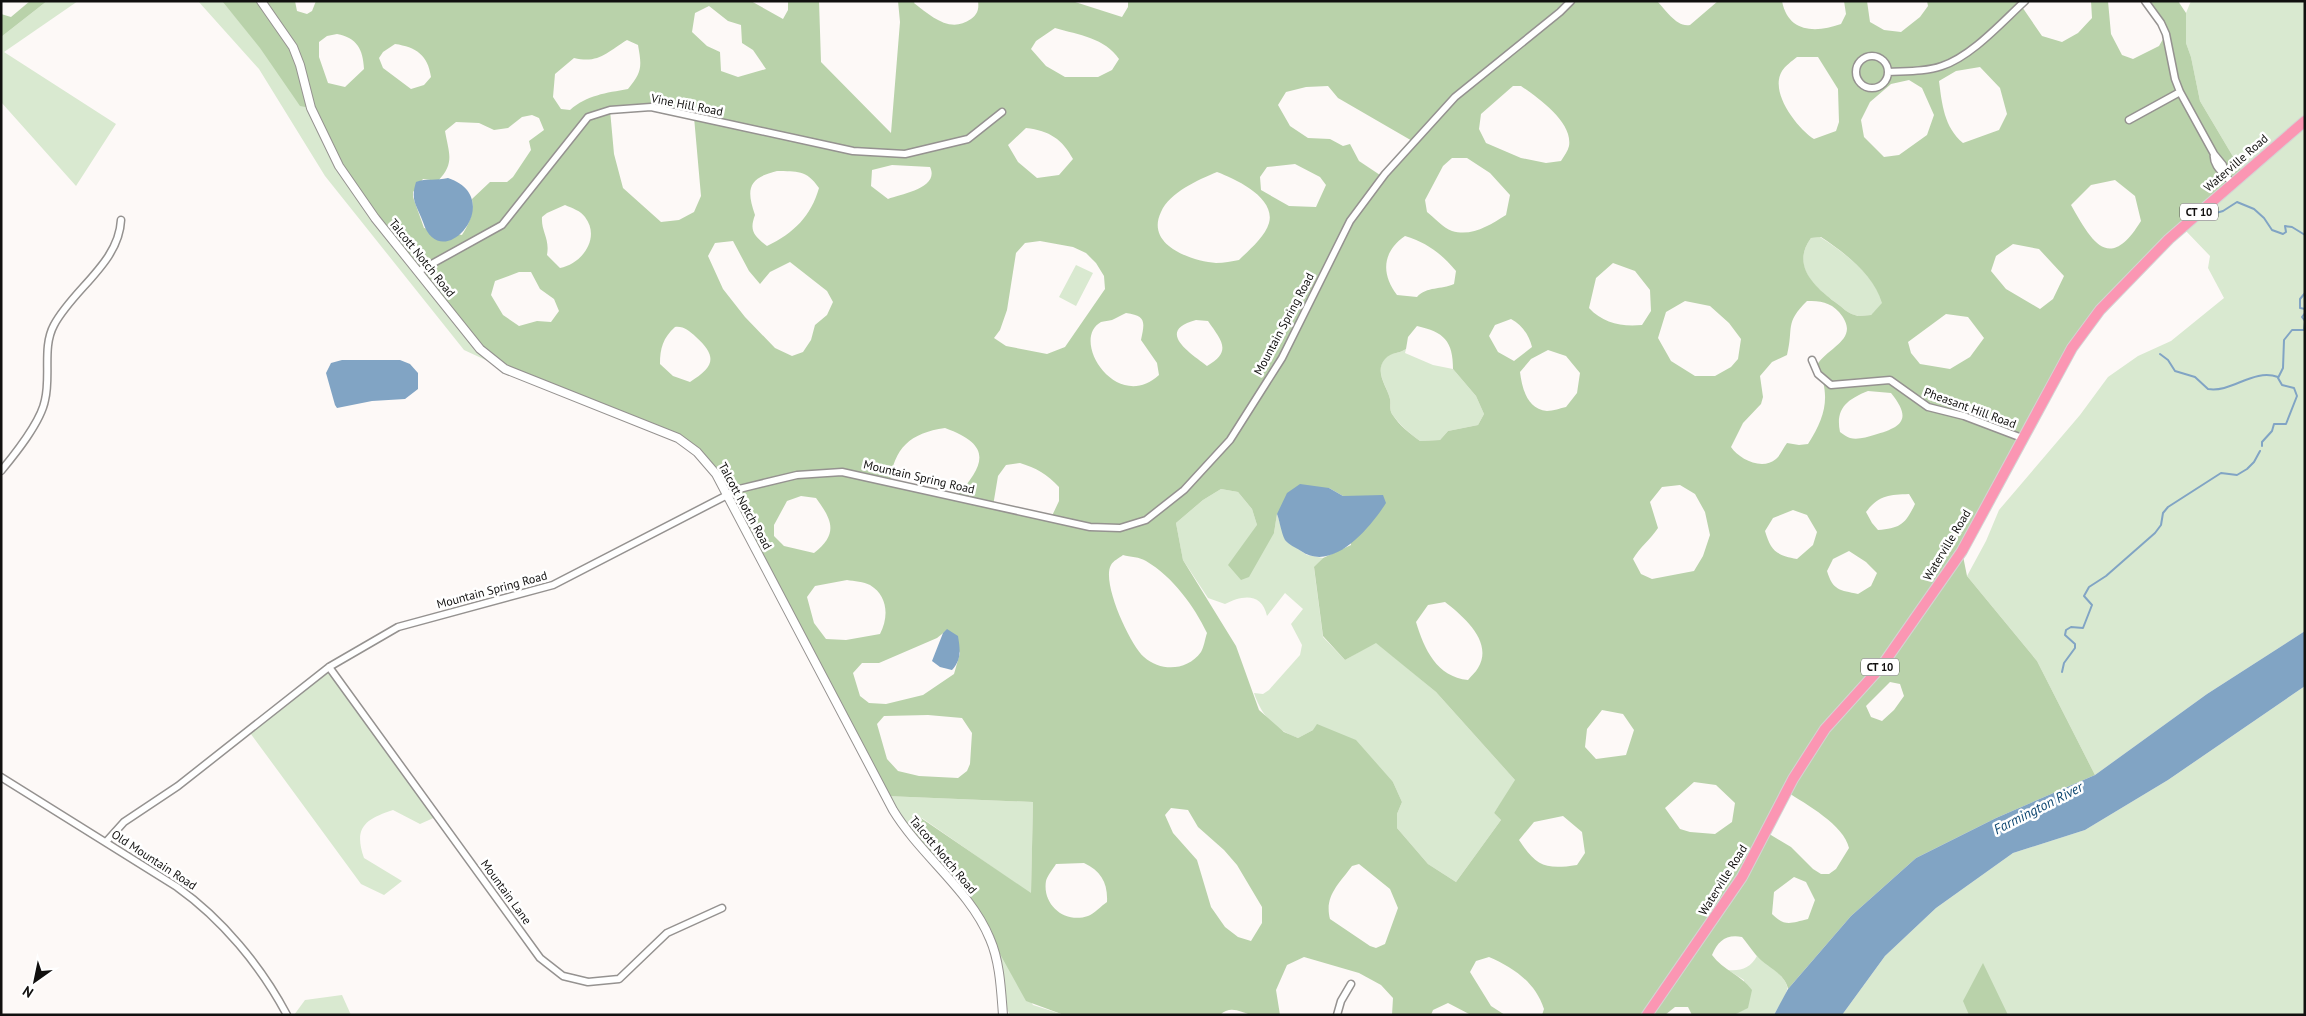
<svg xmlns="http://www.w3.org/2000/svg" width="2306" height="1016" font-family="'PT Sans',sans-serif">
<rect width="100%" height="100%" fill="#fdf9f7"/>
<path fill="#d9e9d0" d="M47 1H78L4 52 116 124 76 186 1 102V37Z
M198 1H222L311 108 505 369 464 350 325 176 259 69Z
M2191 1H2305V631L2207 694 2095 775 2037 661 1967 576 1986 541 1999 510 2080 415 2108 377 2138 356 2171 341 2224 298 2208 268 2210 256 2185 230 2240 181 2241 170 2200 101 2191 57 2186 43V13Z
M1820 237C1845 253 1874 275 1883 303L1871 315C1866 315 1859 317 1855 315 1848 314 1841 306 1835 302 1813 286 1791 265 1811 238Z
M1076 265 1093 273 1076 306 1059 297Z
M1406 349 1405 353 1433 365 1453 369 1476 396 1484 414 1478 425 1448 431 1440 440 1420 441C1409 433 1400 425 1392 414 1389 409 1391 404 1390 399 1387 386 1374 372 1385 358 1391 352 1399 354 1406 349Z
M1221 489 1238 492 1252 509 1257 525 1274 533 1277 514 1286 541 1307 555 1323 558 1314 568 1323 637 1345 660 1376 642 1436 692 1516 781 1494 813 1501 820 1456 882 1428 864 1397 828V814L1402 802 1393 782 1313 730 1298 738C1275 729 1262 717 1254 693L1263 694 1269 690 1300 655 1302 645 1291 624 1303 609 1285 593 1267 616C1262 592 1242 595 1225 604L1208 598 1183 560 1176 523 1203 500Z
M329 667 438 816 420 824 393 810C366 819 353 827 364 858L402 881 384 895 361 884 248 730Z
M2305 686V1015H1842L1885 956 1936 908 2013 853 2085 830 2168 780Z
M886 796 1033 802 1031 894 922 818 903 827Z
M986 929 1033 1005 1064 1015H1010L1002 999Z
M1757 956C1765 962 1790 979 1787 990 1785 998 1778 1007 1774 1015H1714L1736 1014 1744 980 1728 970C1742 971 1750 968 1757 956Z
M342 995 351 1015H294L305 1000Z"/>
<path fill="#b9d2aa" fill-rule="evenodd" d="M30 1H47L1 37V14L11 17Z
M222 1H295L297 11 307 14 312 11 316 1H751L783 19 788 10V1H819L821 62 891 133 900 22 898 1H915L914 3C931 16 950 34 971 19 978 14 979 9 978 1H1072L1122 17 1128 7V1H1657C1665 9 1677 28 1690 25L1718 1H1782C1788 33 1816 33 1841 24L1846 14 1844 1H1867L1870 22 1884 30 1901 32 1920 17 1928 6 1927 1H2018L2042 36 2062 42 2078 33 2092 18 2091 1H2108L2111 34 2122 55 2133 59 2159 46 2166 34 2145 1H2178L2186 13V43L2191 57 2200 101 2241 170 2240 176 2169 239 2072 348 1962 551 1967 576 2037 661 2095 775 1996 818 1916 858 1851 916 1788 989C1785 973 1766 967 1756 955 1751 949 1747 943 1742 937 1726 934 1718 941 1712 955 1723 970 1741 975 1752 990L1748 1008 1736 1014 1692 1015 1688 1007H1675L1665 1015H1542L1544 1009C1535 982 1514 968 1489 957L1476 961 1470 972 1491 1006 1505 1015H1471L1448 1003 1433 1010 1431 1015H1392L1393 998 1381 985 1359 973 1304 957 1287 965 1276 990 1280 1015C1271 1015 1259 1016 1251 1015 1241 1012 1230 1005 1220 1015H1064L1026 1001 979 916 903 827 921 818 1031 893 1033 802 886 796 728 494 686 443 493 360 356 192 311 108 300 106 260 48ZM709 6 728 21 741 25 742 43 753 50 766 69 738 77 721 71 720 52 707 46 692 32 695 13ZM1055 28C1079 35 1105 38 1119 59L1112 70 1098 77H1065L1046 66 1031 49 1036 41ZM337 34C357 38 363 49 364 69L345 87 328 83 319 57V42L327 36ZM627 40 638 45C642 67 642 72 628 89 606 93 587 95 570 110L561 109 553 97 555 74 574 58C599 64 607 52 627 40ZM395 44C416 47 428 55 431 77L424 85 411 89 383 68 379 58 383 52ZM1797 57H1818L1838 89 1839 122 1836 131 1814 139C1797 128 1769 92 1782 71 1785 66 1792 61 1797 57ZM1980 67 2000 88 2007 114 1999 130 1963 143C1944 127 1942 104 1939 81L1956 71ZM1909 80 1922 88 1934 115 1927 135 1899 155 1884 157 1864 137 1861 120 1870 102 1891 84ZM1328 86 1338 98 1414 142 1383 177 1359 161 1350 144 1343 146 1330 139 1308 138 1290 126 1278 105 1286 92 1306 87ZM1513 86H1521C1538 98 1573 122 1569 146 1568 151 1564 156 1561 161L1546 163 1521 158 1486 143 1479 129 1481 114ZM651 107 694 117 701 196 694 212 679 220 661 222 623 188 614 154 610 110ZM532 115 539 118 544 130 529 141 531 150 513 177 507 182H490L472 199C474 213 469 224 462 235L424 228 413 197V192L423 179 438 181C455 163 449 154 445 131L456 122 479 123 494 130 508 128 522 117ZM1026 128C1050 131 1062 139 1073 159L1059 175 1037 178 1018 162 1008 145ZM1452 158H1467L1490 173 1510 195 1506 215C1490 225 1472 237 1452 231 1443 228 1434 217 1427 212L1425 200 1443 166ZM1295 164 1320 177 1326 185 1316 207 1289 206 1261 190 1260 177 1267 167ZM892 165 930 167C940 188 902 194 888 199L871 186 872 170ZM777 171C797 172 806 169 819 188 811 216 794 233 767 246 754 236 749 231 755 215 746 189 748 178 777 171ZM1217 172C1236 179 1276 198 1269 223 1265 237 1249 250 1239 260 1232 261 1224 263 1216 263 1191 261 1145 245 1161 212 1170 192 1198 180 1217 172ZM2115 180 2135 196 2141 221C2109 273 2092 242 2071 205L2091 185ZM565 205C572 208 581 211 585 217 601 238 582 264 560 268L547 255C550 238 541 232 542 217L547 213ZM1405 236C1427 243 1441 253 1456 271L1454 284C1441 290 1427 286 1417 297L1397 295C1381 274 1382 252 1405 236ZM1821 237C1845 253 1874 275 1882 303L1871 315C1866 315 1859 317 1855 315 1848 314 1841 306 1835 302 1814 286 1791 265 1811 238ZM733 241 749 271 760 284 770 272 790 262 827 291 833 302 827 315 815 325 811 340 803 352 792 356 775 348 745 317 723 289 708 256 715 243ZM1040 241 1073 247 1086 253 1096 263 1104 276 1105 289 1065 347 1047 354 1006 346 994 338 1000 330 1007 310 1016 253 1025 243ZM2013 244 2039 249 2064 276 2053 299 2040 309 2006 289 1991 271 1996 256ZM1613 263 1635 271 1650 290 1651 311 1642 325C1621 327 1603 323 1589 308L1596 278ZM519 272H531L540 289 554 299 559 311 551 322 537 321 519 326 503 315 491 295 495 281ZM1685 301 1710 306 1729 323 1741 339 1738 359 1731 367 1715 376H1695L1671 361 1658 338 1666 312ZM1807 301C1820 301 1830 302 1839 312 1862 339 1829 346 1817 365 1831 395 1826 416 1808 444L1799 445 1787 443C1783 448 1780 456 1776 459 1762 471 1739 459 1731 447L1743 423 1761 404 1763 397 1760 376 1772 362 1787 355C1794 327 1784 324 1807 301ZM1126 313C1146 316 1145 321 1141 340L1157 363 1159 375C1117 414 1069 340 1101 322 1104 321 1109 321 1112 320 1117 318 1121 315 1126 313ZM1946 314 1968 317 1984 338 1970 357 1950 369 1920 364 1911 353 1908 342ZM1511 319C1522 325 1529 335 1532 347L1514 361 1498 352 1489 336 1495 325ZM1196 320 1208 321C1221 340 1233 351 1207 366 1190 353 1155 331 1196 320ZM1417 326C1444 332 1453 341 1453 369L1476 396 1484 414 1478 425 1448 431 1440 440 1420 441C1409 433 1400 426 1392 414 1389 409 1391 404 1390 399 1387 386 1374 372 1385 359 1391 352 1399 354 1406 349L1408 337ZM675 327C684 326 689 331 696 337 718 357 714 367 690 382L673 376 660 364C660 348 663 338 675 327ZM1548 350 1566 356 1580 373 1577 393 1566 407C1561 408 1553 411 1547 411 1527 409 1522 388 1520 372L1531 359ZM1868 391 1891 393C1912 419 1903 427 1874 435 1867 437 1858 440 1850 438 1847 437 1843 434 1840 432 1835 408 1848 399 1868 391ZM945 428C992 445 986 464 956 497L890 482C894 448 910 433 945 428ZM1020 463C1036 468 1047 474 1059 487V501L1051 518 993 506 998 476 1006 465ZM1680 485 1695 494 1705 512 1710 535 1703 556 1694 571 1652 579 1641 574 1633 559C1640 547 1650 540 1658 528L1650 502 1662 487ZM1329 488 1343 496 1351 545 1323 558 1314 567 1323 636 1345 660 1376 643 1436 692 1515 780 1494 813 1501 820 1456 882 1428 864 1397 828V814L1402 802 1393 782 1356 740 1317 724 1313 730 1298 738 1284 732 1259 710 1236 646 1183 560 1176 523 1203 500 1221 489 1238 492 1252 509 1257 525 1228 565 1241 580 1249 577 1274 533 1277 514ZM1909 494 1915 504C1905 525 1900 528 1878 530L1872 523 1866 512C1879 495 1889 495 1909 494ZM801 496 816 498C833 521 838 534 814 553L784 546 774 536V525L787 501ZM1793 510 1807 515 1817 532 1813 545 1797 559C1776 555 1771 551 1765 531L1773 518ZM1849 551 1866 562 1877 573 1871 586 1858 594C1840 590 1833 591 1827 571L1833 559ZM1123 555C1130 557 1140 557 1146 561 1173 577 1194 606 1207 633 1205 639 1204 647 1201 652 1187 671 1161 672 1144 657 1130 645 1101 582 1111 565 1113 561 1119 558 1123 555ZM847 580C854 581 864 582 870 585 888 596 889 617 880 634L846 640 826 639 814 623 807 597 815 586ZM1445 602C1463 616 1494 642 1478 668 1476 672 1471 676 1468 680 1437 677 1424 649 1416 622L1428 605ZM947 630 960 653 954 674 923 695 886 704 869 703 860 696 853 673 862 663H879L937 638ZM1890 682 1900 684 1904 696 1894 710 1882 721 1871 717 1866 706ZM1602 710 1623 714 1634 730 1626 755 1596 759 1585 747 1587 729ZM928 715 962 718 972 733 970 764 967 771 958 778 919 776 898 771 887 759 877 724 884 716ZM1694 782 1716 785 1735 803 1732 822 1715 834 1690 832 1680 829 1665 808ZM1787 792C1806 804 1844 825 1849 848L1836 869 1829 874H1821L1813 869 1791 847 1766 832ZM1171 808 1188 810 1198 827 1224 850 1237 865 1262 907V923L1251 941 1238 937 1225 927 1211 907 1197 860 1173 833 1165 815ZM1563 816 1582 832 1585 853 1577 865C1545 870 1536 866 1519 840L1534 822ZM1084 863C1101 871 1108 883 1107 902 1101 906 1094 914 1088 916 1065 924 1042 905 1046 881 1047 876 1053 869 1056 864ZM1359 864 1390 889 1398 908 1385 944 1376 948 1370 946 1330 919C1324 896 1339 884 1352 866ZM1794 877 1806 882 1815 900 1808 919C1791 923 1785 927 1772 914L1774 892Z
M1983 963 2008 1015H1969L1963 1001Z"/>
<path fill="#81a4c4" d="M448 178C509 198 441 278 423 222 417 205 410 201 416 182 426 178 437 181 448 178Z
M342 360H400L410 364 418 373V389L405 399 372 401 337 408 335 405 326 373 331 363Z
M1300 484 1329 488 1343 496 1383 495 1386 503C1370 528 1333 573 1301 551 1296 548 1288 544 1285 540 1281 532 1280 522 1277 514L1287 493Z
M947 629 958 636C960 649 962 659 952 670L940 667 932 661 943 633Z
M2305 631V686L2168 780 2085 830 2013 853 1936 908 1885 956 1842 1015H1774L1788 989 1851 916 1916 858 1996 818 2095 775 2207 694Z"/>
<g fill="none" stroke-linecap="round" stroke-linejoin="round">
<path stroke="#81a4c4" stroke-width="2" d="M2209 215 2223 211 2237 202 2254 209 2264 218 2272 230 2283 234 2286 232 2285 226 2292 227 2305 235
M2305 293 2300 299V308L2305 309
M2305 313 2302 317 2305 321
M2160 354 2168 360 2175 371 2195 377 2208 389C2232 393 2253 368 2278 377
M2262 446V442L2272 431 2274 424H2286L2297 396 2294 388 2282 385 2278 378 2283 368 2284 340 2292 330H2304L2305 322
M2062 672 2064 663 2075 648V644L2065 635 2066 630 2071 627 2083 628 2092 605 2084 596 2089 587 2106 576 2155 533 2161 525 2163 513 2168 507 2221 473 2237 475 2247 469 2254 462 2260 451"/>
<defs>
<path id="minor" d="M2145 1 2161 23 2166 34 2175 79 2180 92 2214 154 2223 165V171
M1856 72a16 16 0 1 1 32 0a16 16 0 1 1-32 0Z
M1888 72C1906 71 1925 72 1942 66 1972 56 2002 22 2025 1
M2129 120 2180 92
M2214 154C2212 166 2225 174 2232 183
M419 271 502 225 588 117 610 110 651 107 853 151 905 154 968 139 1002 112
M1812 360 1818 374 1831 385 1890 380 1928 407 1964 416 2022 438
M1 471C15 454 41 422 45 400 51 376 42 347 54 325 73 289 119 263 121 220
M329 667 540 958 563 976 588 982 619 979 667 933 722 908
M1 777 177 887C222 919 261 966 287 1015
M106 842 124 822 178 786 329 667 398 627 553 585 739 489 797 475 842 472 1090 527 1120 528 1146 520 1184 490 1230 440 1282 358 1350 221 1385 174 1455 97 1560 12 1571 1
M1337 1015 1341 1001 1351 984"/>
<path id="tertiary" d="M261 1 293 47 300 65 311 108 339 166 375 218 480 349 505 369 678 438 697 452 716 474 893 810C921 856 970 890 990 939 1000 962 1001 990 1003 1015"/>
<path id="trunk" d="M1647 1015 1742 877 1793 779 1825 729 1881 667 1962 551 2072 348 2100 310 2169 239 2305 121"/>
</defs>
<use href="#minor" stroke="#959290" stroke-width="9"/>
<use href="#tertiary" stroke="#959290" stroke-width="10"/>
<use href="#trunk" stroke="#d4d4d4" stroke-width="12"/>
<use href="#minor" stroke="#fff" stroke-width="6"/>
<use href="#tertiary" stroke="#fff" stroke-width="8"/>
<use href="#trunk" stroke="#fb96b3" stroke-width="10"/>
</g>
<g text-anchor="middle" stroke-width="5" stroke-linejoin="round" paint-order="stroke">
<g fill="#fff" stroke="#585857" stroke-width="1">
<rect x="2180" y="203.5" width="38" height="17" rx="4"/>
<rect x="1861" y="658.5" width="38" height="17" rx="4"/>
</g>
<g font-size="11" font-weight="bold" fill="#11100f">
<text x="2199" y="216">CT 10</text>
<text x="1880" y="671">CT 10</text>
</g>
<g font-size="12" fill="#11100f" stroke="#fff">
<text transform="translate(687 105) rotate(11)" y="4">Vine Hill Road</text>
<text transform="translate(2236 163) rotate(-41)" y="4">Waterville Road</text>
<text transform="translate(422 258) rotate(51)" y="4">Talcott Notch Road</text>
<text transform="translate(1284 324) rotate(-62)" y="4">Mountain Spring Road</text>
<text transform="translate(1970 408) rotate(20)" y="4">Pheasant Hill Road</text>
<text transform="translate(919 477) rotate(13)" y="4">Mountain Spring Road</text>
<text transform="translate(745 506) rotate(61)" y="4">Talcott Notch Road</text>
<text transform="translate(1947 545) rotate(-59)" y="4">Waterville Road</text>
<text transform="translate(492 590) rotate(-15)" y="4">Mountain Spring Road</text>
<text transform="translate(943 855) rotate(50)" y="4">Talcott Notch Road</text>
<text transform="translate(154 860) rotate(33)" y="4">Old Mountain Road</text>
<text transform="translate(1723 880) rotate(-58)" y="4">Waterville Road</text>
<text transform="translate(506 892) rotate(54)" y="4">Mountain Lane</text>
</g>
<g font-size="14" font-style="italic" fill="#0d4670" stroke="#fff">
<text transform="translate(2038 808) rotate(-27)" y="5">Farmington River</text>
</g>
</g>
<rect width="2306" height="1016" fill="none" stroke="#11100f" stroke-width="5"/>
<g transform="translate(35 981) rotate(213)" stroke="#ffffff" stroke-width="4" paint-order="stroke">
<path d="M0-4L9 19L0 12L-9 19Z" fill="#11100f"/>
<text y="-8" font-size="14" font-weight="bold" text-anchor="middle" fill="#11100f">N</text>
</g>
</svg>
